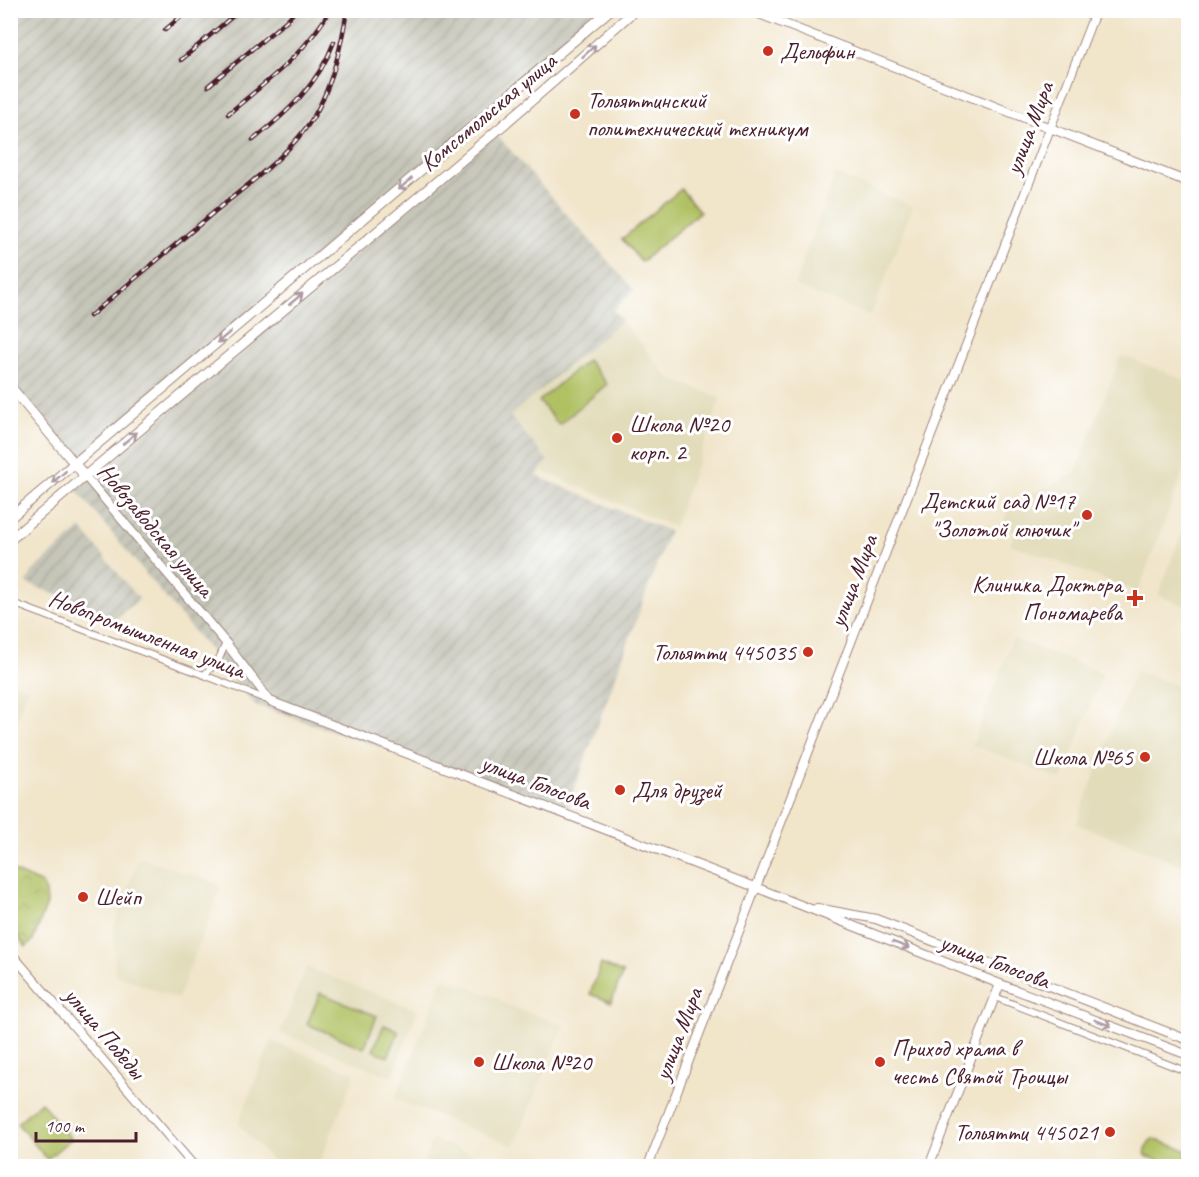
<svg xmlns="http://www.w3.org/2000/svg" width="1199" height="1177" font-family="Caveat,sans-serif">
<defs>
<pattern id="industrial-furrows" width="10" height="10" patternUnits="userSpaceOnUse" patternTransform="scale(1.5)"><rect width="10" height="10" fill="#c5c5b8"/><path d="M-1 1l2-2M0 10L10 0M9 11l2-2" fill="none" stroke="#aba99e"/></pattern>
<pattern id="park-crowns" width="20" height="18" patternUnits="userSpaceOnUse" patternTransform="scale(1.5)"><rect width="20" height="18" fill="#b0c164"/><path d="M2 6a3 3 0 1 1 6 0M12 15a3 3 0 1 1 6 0" fill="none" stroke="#99a557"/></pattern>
</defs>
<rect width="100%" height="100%" fill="#fff"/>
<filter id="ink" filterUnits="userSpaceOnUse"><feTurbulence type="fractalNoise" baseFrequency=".0167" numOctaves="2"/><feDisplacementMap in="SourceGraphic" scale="12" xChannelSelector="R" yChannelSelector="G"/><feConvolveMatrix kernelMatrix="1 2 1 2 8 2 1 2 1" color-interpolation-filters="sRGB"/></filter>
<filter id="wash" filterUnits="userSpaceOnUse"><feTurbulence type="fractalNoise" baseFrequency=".008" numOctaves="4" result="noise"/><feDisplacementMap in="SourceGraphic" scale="24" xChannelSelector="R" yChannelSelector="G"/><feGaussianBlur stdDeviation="1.35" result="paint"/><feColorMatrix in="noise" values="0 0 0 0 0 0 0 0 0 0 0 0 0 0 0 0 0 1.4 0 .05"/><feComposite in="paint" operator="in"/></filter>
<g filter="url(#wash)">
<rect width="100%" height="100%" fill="#f1e5ca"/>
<path fill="#e2dcba" d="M835 174 913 206 871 316 794 286Z
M622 320 669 378 721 398 674 527 542 471 548 461 510 416Z
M1121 355 1188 381V459L1138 592 1010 544 1015 532 1002 527 1011 503 1075 474Z
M1188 517V607L1158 595Z
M1013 638 1103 673 1062 780 972 745Z
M1135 670 1188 690V867L1076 824Z
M11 682 28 688 11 737 10 682Z
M139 857 217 883 220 889 178 999 115 975 114 926Z
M306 967 418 1010 392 1077 280 1033Z
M443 978 499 998 503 1003 564 1025 514 1146 395 1099Z
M271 1041 354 1073V1077L318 1166H277L238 1124Z
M432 1139 503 1166H422Z"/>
<path fill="url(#industrial-furrows)" d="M10 11H606L75 463 11 386Z
M496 134 634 290 613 310 622 320 510 416 548 461 537 476 669 531 567 809 255 705 76 490Z
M81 528 139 599 115 619 27 583 32 572Z"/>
<path fill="url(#park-crowns)" stroke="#7d7048" stroke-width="1.5" d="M11 870 42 884 46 892 47 904 33 940 26 947 11 928Z"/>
<path fill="#b0c164" stroke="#7d7048" stroke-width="1.5" d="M681 189 700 212 641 262 622 239Z
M587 360 607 384 559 425 539 401Z
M601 964 623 973 611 1002 590 994Z
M320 993 377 1016 364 1048 307 1024Z
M384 1025 399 1031 388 1057 373 1050Z
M41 1102 71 1139 47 1159 17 1123Z
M1153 1139 1186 1150 1187 1154 1181 1166H1174L1146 1156C1144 1150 1148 1141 1153 1139Z"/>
</g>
<g filter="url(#ink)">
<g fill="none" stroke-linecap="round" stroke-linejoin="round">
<defs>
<path id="minor" d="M10 602 204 675 270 701
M204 675 218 661 226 643
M995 997 1188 1072"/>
<path id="tertiary" d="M749 10 1188 182
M929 1166 1000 984"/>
<path id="secondary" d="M85 476 226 643 270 701 755 887 1000 984 1188 1055
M817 908 876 919 1188 1040
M10 952 194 1166
M648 1166 1096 10"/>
<path id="primary" d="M10 386 85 476
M10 518 610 10
M10 540C217 362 431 192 635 10"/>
</defs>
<use href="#minor" stroke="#9e827a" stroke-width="8"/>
<use href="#tertiary" stroke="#9e827a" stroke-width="10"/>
<use href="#secondary" stroke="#9e827a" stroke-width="10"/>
<use href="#primary" stroke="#9e827a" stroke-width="11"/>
<use href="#minor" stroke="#fff" stroke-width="6"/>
<use href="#tertiary" stroke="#fff" stroke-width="8"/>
<use href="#secondary" stroke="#fff" stroke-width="8"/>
<use href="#primary" stroke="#fff" stroke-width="9"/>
<defs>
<path id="rail" d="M165 30 189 10
M181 60 240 10
M208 86 287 20 296 10
M228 114C265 83 306 53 330 10
M253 140C288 112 318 85 334 42
M90 316C131 282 172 248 213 213 251 182 300 148 321 103 335 74 342 42 347 10"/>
</defs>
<use href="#rail" stroke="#4a1f2b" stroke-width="4.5"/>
<use href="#rail" stroke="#fff" stroke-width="2" stroke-dasharray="7" stroke-linecap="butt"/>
</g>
<defs><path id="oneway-shaft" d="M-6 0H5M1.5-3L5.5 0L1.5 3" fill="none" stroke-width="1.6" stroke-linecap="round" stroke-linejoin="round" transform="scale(1.5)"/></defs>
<g stroke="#ae9aa0">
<use href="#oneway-shaft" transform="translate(589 51) rotate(-42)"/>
<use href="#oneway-shaft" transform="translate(405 184) rotate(140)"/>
<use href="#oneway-shaft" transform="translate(296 299) rotate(-40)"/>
<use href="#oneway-shaft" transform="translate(224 337) rotate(140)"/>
<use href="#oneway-shaft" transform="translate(130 438) rotate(-40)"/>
<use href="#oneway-shaft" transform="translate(59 477) rotate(139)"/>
<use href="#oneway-shaft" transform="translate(901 945) rotate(21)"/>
<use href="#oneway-shaft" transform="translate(1103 1023) rotate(21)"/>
</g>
</g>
<g fill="#c8321e" stroke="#fff" stroke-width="2">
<circle cx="768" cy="51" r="6"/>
<circle cx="575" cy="114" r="6"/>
<circle cx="617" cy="438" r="6"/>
<circle cx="1087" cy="515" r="6"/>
<path d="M1132 589h6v6h6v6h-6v6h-6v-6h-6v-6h6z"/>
<circle cx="808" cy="652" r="6"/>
<circle cx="1145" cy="757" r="6"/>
<circle cx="620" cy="790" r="6"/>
<circle cx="83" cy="897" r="6"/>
<circle cx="479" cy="1062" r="6"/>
<circle cx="880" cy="1062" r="6"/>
<circle cx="1110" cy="1132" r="6"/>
</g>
<g text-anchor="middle" stroke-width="6" stroke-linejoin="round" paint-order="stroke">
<g font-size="24" fill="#4a1f2b" stroke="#fff" text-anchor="start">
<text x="780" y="59">Дельфин</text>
<text x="587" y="108">Тольяттинский<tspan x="587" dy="28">политехнический техникум</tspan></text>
<text x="629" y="432">Школа №20<tspan x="629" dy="28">корп. 2</tspan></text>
<text x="1075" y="509" text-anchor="end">Детский сад №17<tspan x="1075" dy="28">"Золотой ключик"</tspan></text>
<text x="1122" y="592" text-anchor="end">Клиника Доктора<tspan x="1122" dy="28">Пономарева</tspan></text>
<text x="796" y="660" text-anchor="end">Тольятти 445035</text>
<text x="1133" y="765" text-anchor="end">Школа №65</text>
<text x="632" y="798">Для друзей</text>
<text x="95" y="905">Шейп</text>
<text x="892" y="1056">Приход храма в<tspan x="892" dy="28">честь Святой Троицы</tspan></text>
<text x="491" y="1070">Школа №20</text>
<text x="1098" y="1140" text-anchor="end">Тольятти 445021</text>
</g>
<g font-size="24" fill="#4a1f2b" stroke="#fff">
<text transform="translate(488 112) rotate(-40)" y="8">Комсомольская улица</text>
<text transform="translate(1029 128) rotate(-69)" y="8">улица Мира</text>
<text transform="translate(156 530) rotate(50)" y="8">Новозаводская улица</text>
<text transform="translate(853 581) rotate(-69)" y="8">улица Мира</text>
<text transform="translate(147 634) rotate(21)" y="8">Новопромышленная улица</text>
<text transform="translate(536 782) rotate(21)" y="8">улица Голосова</text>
<text transform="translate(995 961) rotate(21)" y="8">улица Голосова</text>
<text transform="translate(105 1033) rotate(50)" y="8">улица Победы</text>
<text transform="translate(678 1034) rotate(-69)" y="8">улица Мира</text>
</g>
</g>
<rect width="1199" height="1177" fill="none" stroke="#fff" stroke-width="36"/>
<path d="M36 1132v9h100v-9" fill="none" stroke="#4a1f2b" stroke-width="3"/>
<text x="45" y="1132" font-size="18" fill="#4a1f2b" stroke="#ffffff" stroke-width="4.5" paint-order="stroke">100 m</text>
</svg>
